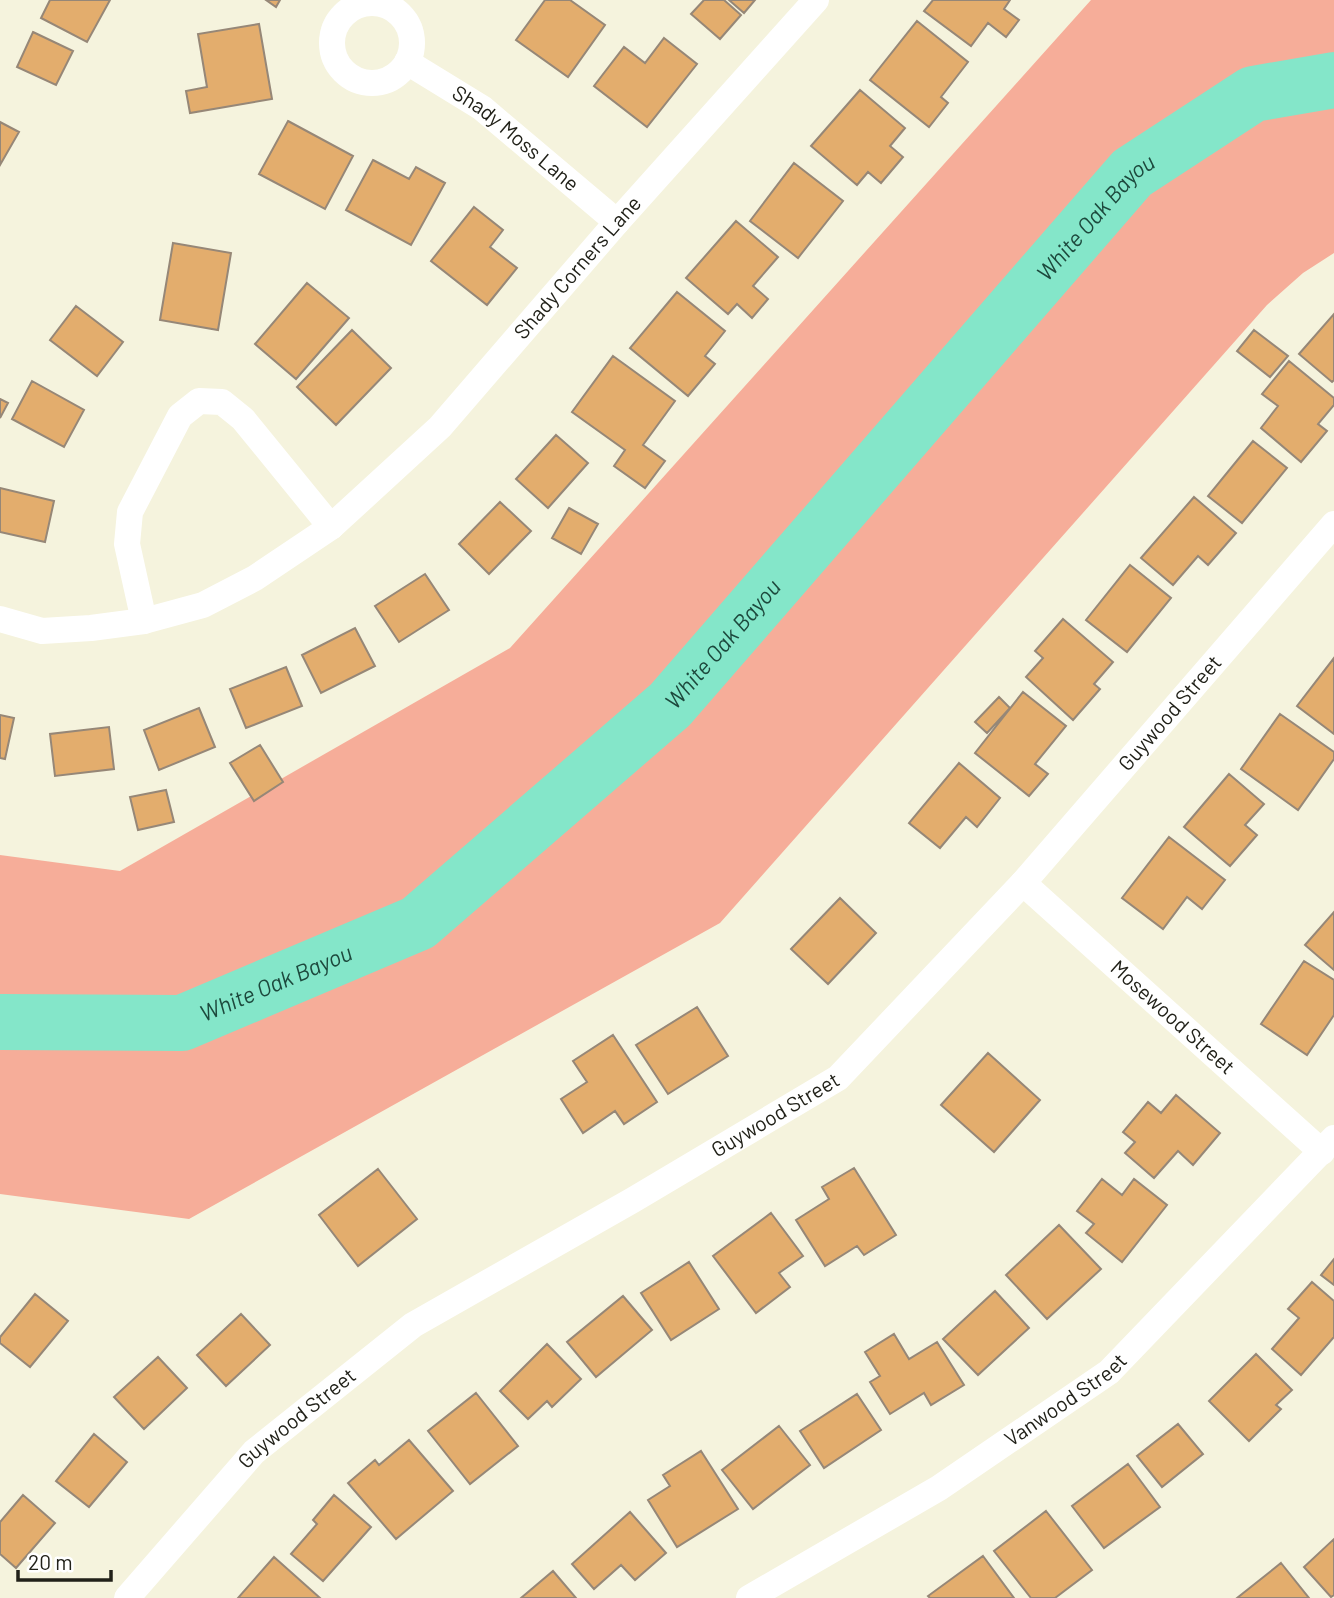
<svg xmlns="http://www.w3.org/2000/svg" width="1334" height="1598" font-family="Barlow,sans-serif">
<rect width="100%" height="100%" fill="#f5f3dd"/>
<path fill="#f6ad99" d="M1091 0H1334V253L1303 273 1267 305 720 923 189 1219 0 1194V855L120 871 510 648Z"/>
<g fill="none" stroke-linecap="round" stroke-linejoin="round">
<path stroke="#84e6c9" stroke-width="56" id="s1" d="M0 1022 182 1023 418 923 670 705 1132 173 1253 94 1334 80"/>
</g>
<path fill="#e3ad6d" stroke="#968777" stroke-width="2" d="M50 0H110L87 42 41 18Z
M266 0H280L276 7Z
M545 0H570L605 25 568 77 516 40Z
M704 0H724L741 15 720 39 691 14Z
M729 0H755L744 13Z
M933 0H1010L1004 9 1019 20 1006 37 988 23 971 46 924 11Z
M917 21 968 62 941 97 948 103 929 127 870 80Z
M259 24 272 99 190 113 186 91 207 87 198 34Z
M33 32 73 51 56 85 17 67Z
M664 38 697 64 647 127 594 86 624 47 645 63Z
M860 90 905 128 890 146 903 157 881 183 868 172 857 185 811 146Z
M288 121 353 156 325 209 259 174Z
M0 122 19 132 0 165Z
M373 160 409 179 416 167 445 183 411 245 346 210Z
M794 163 843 201 798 258 750 221Z
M474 207 503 230 490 247 517 268 487 305 431 261Z
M736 221 778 257 753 286 768 299 752 318 737 304 728 314 686 278Z
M173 243 231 253 218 330 160 320Z
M307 283 349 318 296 379 255 344Z
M677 292 725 331 705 356 715 364 688 396 630 348Z
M76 306 123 342 97 376 50 340Z
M1334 314V380L1332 382 1299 354Z
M352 330 391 368 336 425 297 387Z
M1254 330 1288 356 1270 377 1237 351Z
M613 356 675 401 643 445 665 461 645 488 614 466 625 450 572 412Z
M1289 361 1334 398V405L1318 424 1327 431 1301 462 1261 428 1278 406 1262 394Z
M32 381 84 410 64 447 12 419Z
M0 399 8 403 0 418Z
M556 435 588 463 548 508 516 479Z
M1253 441 1287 468 1242 523 1208 496Z
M0 488 54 501 45 542 0 532Z
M1194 497 1236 533 1208 565 1198 556 1173 585 1141 558Z
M500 502 531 531 489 574 459 544Z
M569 508 598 524 581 554 552 538Z
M1130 565 1171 598 1127 652 1086 620Z
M425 574 449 610 399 642 375 606Z
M1063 619 1113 662 1094 684 1100 689 1073 720 1026 677 1043 658 1035 651Z
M355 628 375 666 321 693 302 655Z
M1334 658V734L1297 706Z
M286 667 302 706 246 728 230 689Z
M1023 692 1066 726 1035 764 1048 774 1029 796 975 753Z
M999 697 1010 708 987 733 975 722Z
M199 708 215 747 159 770 144 730Z
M1280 714 1334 752V759L1298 810 1241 769Z
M0 715 14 718 5 759 0 758Z
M109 727 114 769 55 776 50 734Z
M260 745 283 782 254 801 230 763Z
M959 763 1000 798 977 827 966 817 940 848 909 823Z
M1229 774 1264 804 1245 825 1257 835 1230 866 1184 827Z
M166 790 174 822 138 830 130 797Z
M1169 837 1225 880 1202 909 1187 897 1163 929 1122 898Z
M840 898 876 933 828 984 791 949Z
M1334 912V970L1305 945Z
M1304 961 1334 980V1015L1307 1055 1261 1024Z
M697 1007 728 1056 668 1094 636 1045Z
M613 1035 657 1102 624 1124 615 1111 583 1133 561 1099 587 1082 573 1061Z
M988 1053 1040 1100 994 1152 941 1105Z
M1176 1095 1220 1133 1193 1165 1178 1151 1154 1178 1125 1153 1135 1142 1123 1132 1148 1102 1161 1113Z
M854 1168 896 1235 864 1255 857 1246 825 1266 796 1220 829 1199 822 1187Z
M378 1169 417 1219 358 1266 319 1215Z
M1102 1179 1122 1195 1134 1179 1167 1205 1122 1262 1086 1233 1094 1224 1077 1211Z
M771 1213 803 1256 779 1273 790 1287 756 1313 713 1256Z
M1059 1225 1101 1269 1047 1319 1006 1275Z
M1334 1259V1285L1321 1275Z
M689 1262 719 1309 671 1340 641 1293Z
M1312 1282 1334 1301V1337L1301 1375 1272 1349 1299 1318 1288 1309Z
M995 1291 1029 1328 978 1375 943 1339Z
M35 1294 68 1321 30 1367 0 1343V1337Z
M623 1296 652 1330 596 1377 567 1342Z
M241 1314 270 1345 226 1386 197 1355Z
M894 1334 909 1359 937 1342 964 1385 931 1405 924 1393 890 1414 870 1382 880 1376 865 1352Z
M547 1344 581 1379 552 1407 547 1401 528 1419 500 1391Z
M1256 1354 1292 1390 1276 1405 1281 1409 1249 1441 1209 1401Z
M158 1357 187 1388 144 1429 114 1397Z
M476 1393 518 1446 470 1484 428 1431Z
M857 1394 881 1430 824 1468 800 1431Z
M1178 1424 1203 1454 1162 1487 1137 1456Z
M779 1426 810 1465 753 1509 722 1470Z
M94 1434 127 1462 89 1507 56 1481Z
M409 1440 453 1491 396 1539 348 1483 375 1460 379 1465Z
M701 1451 738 1509 677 1547 648 1500 670 1486 663 1475Z
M1128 1464 1160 1507 1104 1548 1072 1506Z
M23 1495 55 1523 16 1568 0 1554V1522Z
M334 1495 371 1527 323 1581 291 1554 317 1524 313 1520Z
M1046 1511 1092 1570 1055 1598H1031L994 1551Z
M630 1512 666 1553 635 1580 621 1565 594 1589 572 1564Z
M1334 1539V1595L1331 1597 1304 1567Z
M983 1556 1014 1598H930L928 1596Z
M274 1557 320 1598H238Z
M1281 1563 1309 1598H1237Z
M553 1571 576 1598H521Z"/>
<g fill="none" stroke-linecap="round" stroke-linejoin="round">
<g stroke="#fff" stroke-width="26">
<circle cx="372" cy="43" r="40"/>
<path id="s2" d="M407 62 482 108 617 222"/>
<path id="s3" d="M0 619 42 631 91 628 144 621 203 605 255 578 331 527 440 427 617 222 816 0"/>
<path d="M144 621 127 544 130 512 180 416 199 401 222 402 243 419 331 527"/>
<path id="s4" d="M1023 883 1322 1152"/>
<path id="s5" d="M127 1598 254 1452 413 1325 633 1200 838 1078 1023 883 1334 524"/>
<path id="s6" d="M749 1598 939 1488 1109 1372 1334 1138"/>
</g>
</g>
<g text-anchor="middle" stroke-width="6" stroke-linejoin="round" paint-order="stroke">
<g font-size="21" fill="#212119" stroke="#fff">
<text dy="7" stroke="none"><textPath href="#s2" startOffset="133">Shady Moss Lane</textPath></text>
<text dy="7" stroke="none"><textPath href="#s3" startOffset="716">Shady Corners Lane</textPath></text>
<text dy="7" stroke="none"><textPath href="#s5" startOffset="1382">Guywood Street</textPath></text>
<text dy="7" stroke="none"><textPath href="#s4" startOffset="201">Mosewood Street</textPath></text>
<text dy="7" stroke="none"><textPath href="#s5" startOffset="816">Guywood Street</textPath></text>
<text dy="7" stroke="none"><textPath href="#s6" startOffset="374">Vanwood Street</textPath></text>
<text dy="7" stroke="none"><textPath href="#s5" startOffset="248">Guywood Street</textPath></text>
</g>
<g font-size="23" font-style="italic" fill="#1d493d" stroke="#fff">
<text dy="8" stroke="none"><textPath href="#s1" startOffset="1419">White Oak Bayou</textPath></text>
<text dy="8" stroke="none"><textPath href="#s1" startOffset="852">White Oak Bayou</textPath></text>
<text dy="8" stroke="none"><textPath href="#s1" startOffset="284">White Oak Bayou</textPath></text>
</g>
</g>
<path d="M18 1570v10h93v-10" fill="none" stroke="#212119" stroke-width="3.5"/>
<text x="28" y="1570" font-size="21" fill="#212119" stroke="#ffffff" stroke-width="5" paint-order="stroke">20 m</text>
</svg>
